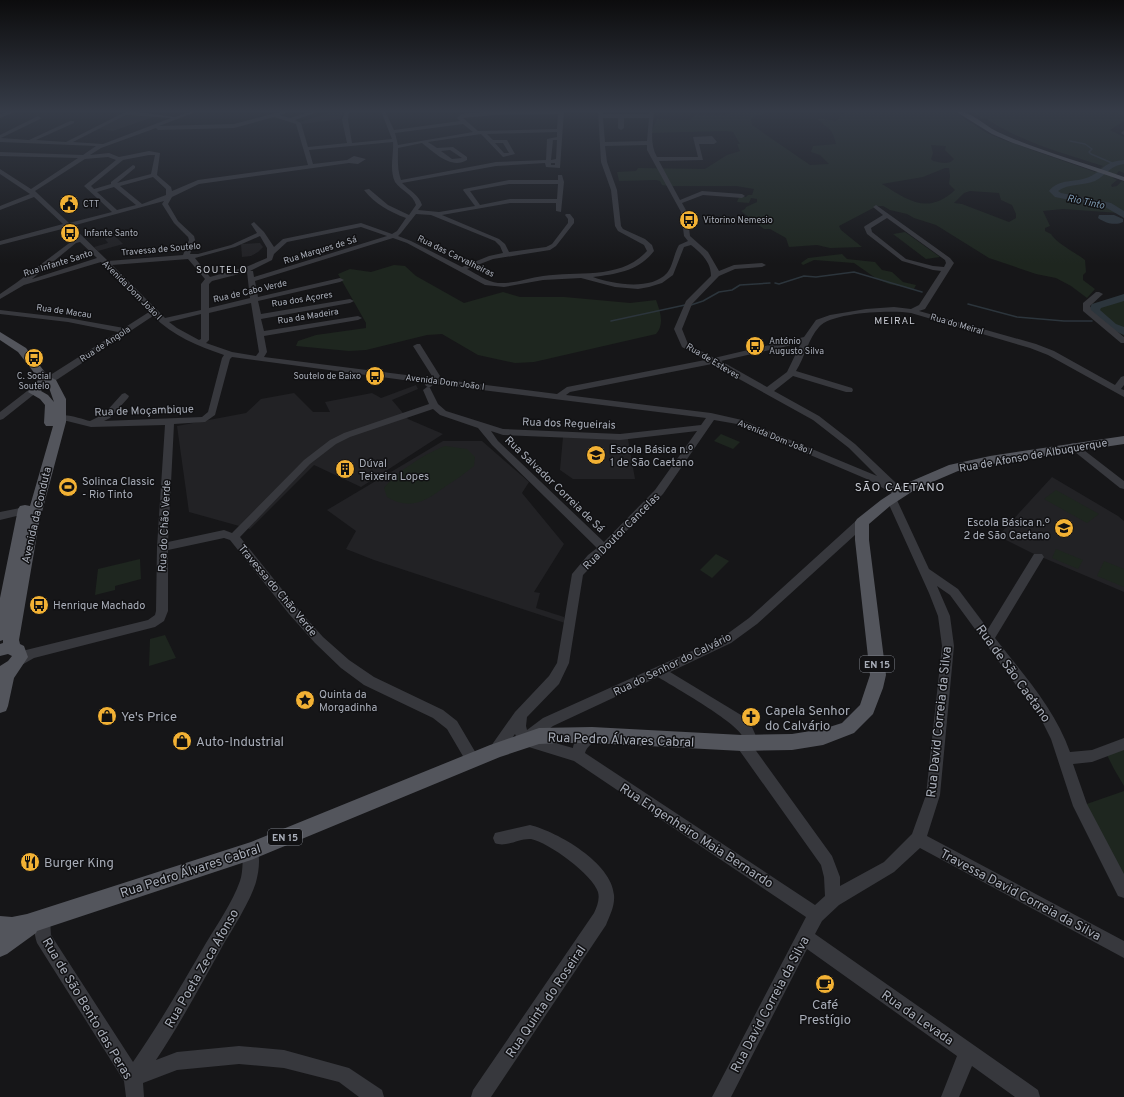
<svg xmlns="http://www.w3.org/2000/svg" width="1124" height="1097" font-family="Overpass,sans-serif">
<rect width="100%" height="100%" fill="#161618"/>
<path fill="#222225" d="M335 111H343L341 119 302 124 300 122Z
M127 115 153 117 113 131 98 129Z
M115 236 123 244 98 251 94 247 108 243 105 239Z
M260 243 263 247 258 252 251 256 242 257 241 244Z
M416 385 418 389 392 400 408 419 443 434 361 487 314 465 250 529 189 512 177 426 246 413 261 399 294 393 313 412H330L325 402 372 393 381 398Z
M563 437 628 439 635 479H573L560 470Z
M443 441H482L529 482 522 493 564 544 534 592 540 593 536 608 564 617 565 623 374 560 346 549 356 531 327 510Z
M1052 477 1118 516 1124 521V592L1032 553 998 536Z"/>
<path fill="#1e261f" fill-rule="evenodd" d="M739 111H776L757 115 751 119 752 125 810 165 829 164 820 155 811 152 813 146 836 144C834 136 831 127 823 125L824 124 818 120 819 118 836 121 845 111H952L987 133 1001 139 1095 172 1103 166C1062 153 1021 142 985 118L983 119 971 111H1121L1124 114V121L1110 130 1124 137V173L1119 171 1113 178 1117 180 1111 185 1112 187 1117 186 1122 181 1124 182V216L1119 213 1063 209 1043 211 1050 226 1045 228V231L1051 234C1057 244 1075 252 1085 260L1086 272 1083 275V280L1095 289 1087 298 1071 286 1056 278 1036 274 989 258 936 225 914 218 907 214 890 210 883 206H877L839 226 841 230 862 247 830 248 817 245 789 247 786 238 770 229H764L741 211 745 209 746 207 757 202V199L751 198 749 203 737 202 739 197H746L748 195H752L754 189 736 186H669L662 185 660 181 656 180 619 181 617 172 636 171 638 168 705 169 727 155 740 151 737 144H740L733 132 725 131 651 133 657 119 690 120 694 115H725ZM931 145 946 146 945 150 954 159C948 166 940 162 933 161L931 159 933 153ZM945 168H949L950 176 949 184 955 190C928 215 909 201 882 184L923 177ZM970 191 999 193 1001 200 1012 205 1016 214V218L1009 222 962 204 954 203 964 193Z
M905 232 940 257 926 259 893 234Z
M842 254 847 259 875 262 882 270 892 272 903 282 916 285 914 289 889 284 877 279 854 263 814 260 803 265 801 263 808 258Z
M394 265 405 266 416 276 464 303 503 292 520 297H564L630 303 656 300C660 311 665 324 656 334L534 362 515 363 478 355 442 334 427 335 366 350 349 351 296 346 298 341 316 335 366 328V323L338 274 350 269 371 272Z
M1124 294V336L1112 328 1090 309 1092 304 1113 299Z
M721 434 740 442 733 449 714 441Z
M445 446 467 449 475 457 474 466C465 473 456 480 446 486 426 501 411 511 387 497L384 488C398 471 424 454 445 446Z
M1056 490 1099 514 1087 523 1044 499Z
M1056 549 1083 560 1078 569 1052 558Z
M716 554 729 561 712 578 700 570Z
M140 559 141 579 115 586V590L95 595 98 569Z
M1104 561 1124 569V587L1097 576Z
M165 635 176 658 149 666 150 639Z
M1124 749V786L1114 769 1106 753Z
M1124 791V875L1081 806Z"/>
<path fill="#2c353c" d="M1102 215H1114L1123 219V222C1115 226 1105 223 1098 218L1099 215Z"/>
<g fill="none" stroke-linecap="round" stroke-linejoin="round">
<path stroke="#2c353c" stroke-width="1.5" d="M1070 141 1085 144 1092 149 1089 152 1091 154 1112 163
M775 283 779 284 804 276 816 277 854 272 922 292
M968 304 1017 317 1064 321H1092
M691 305 703 301 719 292 732 290 740 285 770 283
M611 321 685 305"/>
<path fill="#2c353c" fill-rule="evenodd" d="M1124 160V164C1109 166 1107 175 1095 181 1083 186 1069 183 1058 191L1061 193 1111 203 1124 211V218L1105 207 1055 197 1049 191C1059 178 1075 183 1089 177 1105 170 1102 162 1124 160Z
M1124 294V301L1101 308 1100 310 1116 324 1124 327V335L1108 328 1088 311 1092 304Z"/>
<path fill="#37383d" fill-rule="evenodd" d="M11 111H17L0 118V114Z
M130 111 175 117 192 111H198L159 126 234 124 284 111H291L280 115 290 118 314 111H320L295 120 301 123 308 147 347 143 342 120 345 111H349L348 120 352 143 392 139 381 111H385L394 130 460 121 457 118 461 114 495 111H564L560 168 546 167 545 163 496 166 402 183C410 191 419 195 422 205L418 210 439 212 475 206 463 190 464 189 509 180H558V175H562L564 182 561 212 556 211V203H510L442 215 499 239 505 244 509 252 546 247 552 244 568 223V219L565 215 566 214H570L574 219V223L556 246 550 250 493 259 467 269C477 274 487 282 498 283 514 284 528 278 543 276 578 271 621 280 647 251L644 245 618 231 615 226 611 190 601 162 598 111H602L603 114H649L650 111H654C653 127 649 143 657 157H698L693 137 712 136 717 142 714 144H699L703 160 659 161 680 200 702 191 742 194 745 196 742 198 703 195 682 203 687 212 690 236 708 252 719 271 734 265 762 263 766 265 762 267 735 269 719 276 692 304 682 329 688 344 714 358 804 337 816 320 830 315 866 309 894 307 911 309 919 305 941 271 933 270 902 261 867 234 864 227 865 226 883 215 873 207 876 205 950 258 954 263 925 309 919 311 1036 344 1054 351 1115 385 1121 377 1124 376V385L1121 389 1124 390V397L1048 355 1030 348 911 313C892 310 832 312 819 327 808 339 805 357 796 371L852 388 853 390 852 392H846L793 376 774 391 819 416 855 444 896 483 897 485 896 487 904 493 903 495H895L869 480 737 424 714 420 663 494 583 575 569 663 559 684 527 717 526 726 527 730 543 718 723 637 749 618 858 519H866L867 522 866 525 757 624 731 643 670 672 741 715 752 727 759 743 757 747 754 748 832 856 840 877V886L884 862 912 834 926 795 942 646 938 616 929 593 886 498 891 495 896 498 929 569 958 589 988 629 1034 554H1042L1044 557 995 638C1023 674 1055 709 1070 752L1092 750 1124 738V750L1092 762 1073 764 1087 804 1124 874V898L1118 896 1073 806 1051 739 1041 719 950 595 937 586 950 616 954 646 940 795 927 836 1124 941V958L920 848 894 872 839 905 822 921 815 934 1038 1090 1040 1097H1015L972 1066 959 1097H941L957 1056 807 949 731 1097H712L806 917 574 761 519 744 515 734 501 754 496 756 491 754 489 750 491 746 515 712 549 676 557 663 572 574 588 555 597 548 492 445 478 428 440 415 433 409 350 437 336 444 310 464 240 537 297 608 323 637 349 660 374 677 443 710 457 721 477 755 479 759 477 763 472 765 467 763 447 729 433 718 364 685 341 668 315 643 289 614 230 540 224 538 168 550V611L164 621 155 627 34 658 18 667 14 666 12 662 14 658 26 650 148 620 155 615 156 611 157 547 165 425 91 427 67 421H60L55 418C63 411 81 419 90 421L104 414 122 394 125 393 129 396 128 398 110 418 104 421 202 417 208 412 222 358 224 355C198 346 173 336 153 316L58 379 50 383H44L43 381 44 379 118 332 68 322 0 314V310L68 318 124 328 149 312 101 262 24 285 0 299V294L16 283 72 241 77 238 66 228 0 245V241L63 224 34 197 0 210V206L30 194 0 174V169L31 189 78 158 0 156V152L83 155 96 146 0 142V135L38 116 41 118 40 119 1 138 29 140 70 121H74V123L36 140 66 142 123 113ZM558 114 557 129 478 131 463 118 495 115ZM126 115 171 118 103 144 73 142ZM274 117 296 124 308 165 198 180 172 191 171 187 157 175 160 153 149 151 119 157 109 153 90 155 101 148 156 128 158 130 234 128ZM603 118H618V128L621 130 624 128V118H649L647 141 605 142ZM463 124 473 132 398 145 395 133ZM557 132V137L547 139 546 160 496 162 401 180C397 169 398 159 398 148L422 143C434 152 451 170 467 160V157L453 147 437 148 428 142 481 134 503 157 515 154 507 140H493L487 134ZM553 140H557L556 159 551 160ZM393 142C394 154 389 169 395 182 401 191 413 194 416 205L409 215 388 205 369 189 364 190C375 204 390 212 406 218L397 231 392 234 361 223 283 239 274 247 264 232 254 222 251 224 257 233 231 245 198 254H190L195 240 194 236 178 221 168 204 172 197 199 184 349 163 358 164 366 159 354 156 347 160 313 164 309 150ZM495 143H503L509 153H504ZM647 145V150L681 212 684 236 688 241 679 245C674 253 673 266 667 273 651 291 612 284 593 277 616 274 639 271 654 251L652 245 645 239 623 229 621 226 617 190 607 162 605 146ZM450 150 462 158 452 159 441 151ZM149 155H155L151 174 117 183 135 168V166L133 165 111 182V184L94 189 91 186 123 160ZM108 157 116 160 84 186 112 212 69 223 35 191 85 159ZM551 163H555V165H551ZM153 177 166 189V195L142 204 120 186ZM509 184H558L557 199H510L480 205 470 191ZM114 187 136 205 117 210 97 192ZM164 201 162 204 174 223 188 237 189 240 183 255 108 261 72 226ZM416 214 431 215 495 241 500 246 503 253 489 256 462 267 411 241 398 236 401 233ZM887 218 945 260 946 263 944 267 933 266 906 259 872 232 871 228ZM361 227 387 236 254 277 253 271H250L272 260 274 254 287 242ZM260 236 267 248V258L246 267 210 277 195 258 235 247ZM393 238 407 243 485 285 504 287 543 280 581 278 615 287 638 289 649 287 662 283 673 275 684 247 691 245C701 253 711 262 711 276L686 301 674 329 682 347 705 360 567 387 557 394 438 379 440 376 420 344H417L413 346 432 376 430 378 264 357 267 352 264 336 358 320 362 318 358 316 264 331 261 319 350 303 354 301 350 299 261 314 258 301 340 282 344 280 340 278 258 297 255 281ZM80 242 97 258 32 279 76 243ZM188 259 205 279 201 284V310L165 318 112 265ZM247 272 250 298 209 308V284L212 281ZM251 303 259 352 256 356 232 352 206 343 209 340V313ZM201 314V339L199 340 177 328 169 322ZM801 343 787 372 767 387 721 361ZM232 357 426 383 425 385 429 388 434 384 706 418 701 425 620 434 503 429 446 411 438 404 430 388 427 387 423 390 429 404 344 433 330 440 304 460 232 533 224 530 168 542 174 424 205 422 215 415 230 359ZM712 364 813 420 849 448 877 476 742 420 711 413 566 395 570 392ZM491 431 503 435 620 440 697 431 655 490 604 542 498 441ZM658 677C677 689 735 721 743 737L737 739 735 743 737 747 821 865 824 877 825 896 815 905 585 753C587 745 595 743 599 735L597 731C587 727 574 738 573 748L537 738 553 726Z
M1120 111H1124V116L1122 115Z
M1124 130V135L1121 133Z
M1096 292H1099L1103 294 1090 306 1091 310 1124 337V343H1121L1083 311V303Z
M34 387 37 388 38 390 37 392 3 419 0 420V412L31 388Z
M1073 443 1076 444 1124 481V489L1120 488 1070 448 1068 446 1070 444Z
M25 507 29 509 30 511 29 513 0 520V512Z
M530 825C558 832 612 863 614 895 615 906 610 915 606 925L491 1097H471L473 1090 594 913C597 907 600 899 598 892 593 875 548 842 531 839 519 838 506 848 495 843L493 838 495 833Z
M251 844 256 846C261 856 259 871 256 882 250 902 233 928 222 947 201 985 180 1024 156 1060L177 1052 239 1046 284 1050 349 1068 382 1090 384 1097H359L339 1082 284 1068 239 1064 177 1070 143 1083 144 1097H126L124 1081 37 943C34 934 33 923 36 914L42 912 48 914 50 920 51 935 133 1062C160 1023 183 983 206 943 218 923 232 903 240 881 244 870 241 857 246 846Z"/>
<path fill="#53555c" fill-rule="evenodd" d="M955 111C970 110 985 126 998 132 1039 151 1082 162 1124 177V181L1013 143 992 134Z
M0 332 26 348 48 376 56 380 66 399V422L39 523 19 640 20 644 24 646 28 657 14 678 8 706 6 711 0 713V666L8 661 12 656 8 654 0 656V644L3 643V640L0 641V598L18 509 20 506 25 505 30 506 53 426H46L44 423 45 405 40 399 28 392 39 379 18 352 0 340ZM45 385H48L54 402 48 395 41 391Z
M1124 436V444L998 463 958 471 916 489 890 506 869 524V540L886 675 883 688 873 714 854 733 823 745 792 750 742 751 592 743H560L539 744 500 757 251 860 37 931 36 933 7 954 0 957V916L12 917 27 914 251 842 490 745 539 728 592 727 742 735 792 734 823 729 842 723 860 705 870 675 855 540V522L857 519 881 500 907 483 949 465 990 456Z"/>
</g>
<linearGradient id="sky" x2="0" y2="1"><stop stop-color="#0c0c0d"/><stop offset="0.42" stop-color="#363c48"/><stop offset="1" stop-color="#363c48" stop-opacity="0"/></linearGradient>
<rect width="1124" height="264" fill="url(#sky)"/>
<defs>
<symbol id="civic-disc" viewBox="-11 -11 22 22"><circle r="9.5" fill="#f2b134" stroke="#111113"/><path d="M-.6-6.5H3V-4.5H.6V-3L4-1V1h2V6H-6V1h2V-1L-.6-3ZM-1.2 2.5V6h2.4V2.5Z" fill="#111"/></symbol>
<symbol id="bus-disc" viewBox="-11 -11 22 22"><circle r="9.5" fill="#f2b134" stroke="#111113"/><path d="M-5-6H5V4H4V6H2V4H-2V6H-4V4H-5ZM-3.5-4V0h7V-4ZM-3.5 1.2v1.5H-2V1.2ZM2 1.2v1.5H3.5V1.2Z" fill="#111"/></symbol>
<symbol id="school-disc" viewBox="-11 -11 22 22"><circle r="9.5" fill="#f2b134" stroke="#111113"/><path d="M0-5L7-2L0 1L-7-2ZM-4 1L0 2.5L4 1V4Q0 6-4 4Z" fill="#111"/></symbol>
<symbol id="building-disc" viewBox="-11 -11 22 22"><circle r="9.5" fill="#f2b134" stroke="#111113"/><path d="M-4-6H4V6H1V3H-1V6H-4ZM-2.5-4.3h1.7v1.8h-1.7ZM.8-4.3h1.7v1.8H.8ZM-2.5-1h1.7V.8h-1.7ZM.8-1h1.7V.8H.8Z" fill="#111"/></symbol>
<symbol id="stadium-disc" viewBox="-11 -11 22 22"><circle r="9.5" fill="#f2b134" stroke="#111113"/><path d="M0-5a6.5 5 0 1 0 0 10a6.5 5 0 1 0 0-10ZM-3.5-1.8h7v3.6h-7Z" fill="#111"/></symbol>
<symbol id="sight-disc" viewBox="-11 -11 22 22"><circle r="9.5" fill="#f2b134" stroke="#111113"/><path d="M0-6L1.8-2.2L6-1.7L2.9 1.2L3.7 5.4L0 3.3L-3.7 5.4L-2.9 1.2L-6-1.7L-1.8-2.2Z" fill="#111"/></symbol>
<symbol id="shop-disc" viewBox="-11 -11 22 22"><circle r="9.5" fill="#f2b134" stroke="#111113"/><path d="M-5-2.5h2.3a2.7 3.5 0 0 1 5.4 0H5L5.5 6h-11ZM-1.5-2.5h3a1.5 2.3 0 0 0-3 0Z" fill="#111"/></symbol>
<symbol id="church-disc" viewBox="-11 -11 22 22"><circle r="9.5" fill="#f2b134" stroke="#111113"/><path d="M-1.2-6h2.4v3.5h3.3v2.4h-3.3V6h-2.4V-.1h-3.3v-2.4h3.3Z" fill="#111"/></symbol>
<symbol id="restaurant-disc" viewBox="-11 -11 22 22"><circle r="9.5" fill="#f2b134" stroke="#111113"/><path d="M-5-6h1v4h1v-4h1v4h1v-4h1v5L-1.5 .5V6h-2V.5L-5-1ZM5-6V6H3V1.5H1.5Q1.5-4 5-6Z" fill="#111"/></symbol>
<symbol id="cafe-disc" viewBox="-11 -11 22 22"><circle r="9.5" fill="#f2b134" stroke="#111113"/><path d="M-5.5-4.5H6V0H3Q3 3.5 0 3.5H-2.5Q-5.5 3.5-5.5 0ZM3-3.2v2h1.7v-2ZM-6 4.5H4V6H-6Z" fill="#111"/></symbol>
</defs>
<g fill-rule="evenodd">
<use href="#civic-disc" x="58" y="193" width="22" height="22"/>
<use href="#bus-disc" x="678" y="209" width="22" height="22"/>
<use href="#bus-disc" x="59" y="222" width="22" height="22"/>
<use href="#bus-disc" x="744" y="335" width="22" height="22"/>
<use href="#bus-disc" x="23" y="347" width="22" height="22"/>
<use href="#bus-disc" x="364" y="365" width="22" height="22"/>
<use href="#school-disc" x="585" y="444" width="22" height="22"/>
<use href="#building-disc" x="334" y="458" width="22" height="22"/>
<use href="#stadium-disc" x="57" y="476" width="22" height="22"/>
<use href="#school-disc" x="1053" y="517" width="22" height="22"/>
<use href="#bus-disc" x="28" y="594" width="22" height="22"/>
<use href="#sight-disc" x="294" y="689" width="22" height="22"/>
<use href="#shop-disc" x="96" y="705" width="22" height="22"/>
<use href="#church-disc" x="740" y="706" width="22" height="22"/>
<use href="#shop-disc" x="171" y="730" width="22" height="22"/>
<use href="#restaurant-disc" x="19" y="851" width="22" height="22"/>
<use href="#cafe-disc" x="814" y="973" width="22" height="22"/>
</g>
<g text-anchor="middle" stroke-width="3" stroke-linejoin="round" paint-order="stroke">
<g font-size="9" fill="#a8adb8" stroke="#111113" text-anchor="start">
<text x="83" y="207">CTT</text>
<text x="703" y="223">Vitorino Nemesio</text>
<text x="84" y="236">Infante Santo</text>
<text x="769" y="344">António<tspan x="769" dy="10">Augusto Silva</tspan></text>
<text x="34" y="379" text-anchor="middle">C. Social<tspan x="34" dy="10">Soutelo</tspan></text>
<text x="361" y="379" text-anchor="end">Soutelo de Baixo</text>
</g>
<g font-size="9" fill="#a8adb8" stroke="#111113">
<text transform="translate(161 249) rotate(-5)" y="3">Travessa de Soutelo</text>
<text transform="translate(320 250) rotate(-17)" y="3">Rua Marques de Sá</text>
<text transform="translate(456 256) rotate(26)" y="3">Rua das Carvalheiras</text>
<text transform="translate(58 263) rotate(-17)" y="3">Rua Infante Santo</text>
<text transform="translate(132 290) rotate(45)" y="3">Avenida Dom João I</text>
<text transform="translate(250 291) rotate(-13)" y="3">Rua de Cabo Verde</text>
<text transform="translate(302 299) rotate(-9)" y="3">Rua dos Açores</text>
<text transform="translate(64 311) rotate(8)" y="3">Rua de Macau</text>
<text transform="translate(308 316) rotate(-9)" y="3">Rua da Madeira</text>
<text transform="translate(957 324) rotate(16)" y="3">Rua do Meiral</text>
<text transform="translate(105 344) rotate(-33)" y="3">Rua de Angola</text>
<text transform="translate(713 361) rotate(31)" y="3">Rua de Esteves</text>
<text transform="translate(445 382) rotate(7)" y="3">Avenida Dom João I</text>
<text transform="translate(775 437) rotate(22)" y="3">Avenida Dom João I</text>
</g>
<g font-size="10" font-style="italic" fill="#7f9bb3" stroke="#111113">
<text transform="translate(1086 201) rotate(12)" y="4">Rio Tinto</text>
</g>
<g font-size="10" letter-spacing="1" fill="#c9ccd4" stroke="#111113">
<text x="222" y="273">SOUTELO</text>
<text x="895" y="324">MEIRAL</text>
</g>
<g fill="#111113" stroke="#7b7e86" stroke-width="1">
<rect x="860" y="656" width="34" height="16" rx="3"/>
<rect x="268" y="829" width="34" height="16" rx="3"/>
</g>
<g font-size="10" font-weight="bold" fill="#a8adb8">
<text x="877" y="668">EN 15</text>
<text x="285" y="841">EN 15</text>
</g>
<g font-size="11" fill="#a8adb8" stroke="#111113">
<text transform="translate(144 410) rotate(-2)" y="4">Rua de Moçambique</text>
<text transform="translate(569 423) rotate(2)" y="4">Rua dos Regueirais</text>
<text transform="translate(1033 455) rotate(-10)" y="4">Rua de Afonso de Albuquerque</text>
<text transform="translate(555 484) rotate(44)" y="4">Rua Salvador Correia de Sá</text>
<text transform="translate(36 515) rotate(-77)" y="4">Avenida da Conduta</text>
<text transform="translate(164 526) rotate(-87)" y="4">Rua do Chão Verde</text>
<text transform="translate(621 531) rotate(-45)" y="4">Rua Doutor Cancelas</text>
<text transform="translate(278 590) rotate(50)" y="4">Travessa do Chão Verde</text>
<text transform="translate(672 664) rotate(-26)" y="4">Rua do Senhor do Calvário</text>
</g>
<g font-size="11" fill="#a8adb8" stroke="#111113" text-anchor="start">
<text x="610" y="453">Escola Básica n.º<tspan x="610" dy="13">1 de São Caetano</tspan></text>
<text x="359" y="467">Dúval<tspan x="359" dy="13">Teixeira Lopes</tspan></text>
<text x="82" y="485">Solinca Classic<tspan x="82" dy="13">- Rio Tinto</tspan></text>
<text x="1050" y="526" text-anchor="end">Escola Básica n.º<tspan x="1050" dy="13">2 de São Caetano</tspan></text>
<text x="53" y="609">Henrique Machado</text>
<text x="319" y="698">Quinta da<tspan x="319" dy="13">Morgadinha</tspan></text>
</g>
<g font-size="12" letter-spacing="1" fill="#c9ccd4" stroke="#111113">
<text x="900" y="491">SÃO CAETANO</text>
</g>
<g font-size="13" fill="#a8adb8" stroke="#111113">
<text transform="translate(1014 673) rotate(54)" y="5">Rua de São Caetano</text>
<text transform="translate(938 722) rotate(-84)" y="5">Rua David Correia da Silva</text>
<text transform="translate(621 739) rotate(2)" y="5">Rua Pedro Álvares Cabral</text>
<text transform="translate(697 835) rotate(33)" y="5">Rua Engenheiro Maia Bernardo</text>
<text transform="translate(190 870) rotate(-18)" y="5">Rua Pedro Álvares Cabral</text>
<text transform="translate(1021 894) rotate(28)" y="5">Travessa David Correia da Silva</text>
<text transform="translate(201 968) rotate(-60)" y="5">Rua Poeta Zeca Afonso</text>
<text transform="translate(545 1001) rotate(-56)" y="5">Rua Quinta do Roseiral</text>
<text transform="translate(769 1004) rotate(-62)" y="5">Rua David Correia da Silva</text>
<text transform="translate(88 1008) rotate(59)" y="5">Rua de São Bento das Peras</text>
<text transform="translate(918 1017) rotate(35)" y="5">Rua da Levada</text>
</g>
<g font-size="13" fill="#a8adb8" stroke="#111113" text-anchor="start">
<text x="765" y="715">Capela Senhor<tspan x="765" dy="15">do Calvário</tspan></text>
<text x="121" y="721">Ye's Price</text>
<text x="196" y="746">Auto-Industrial</text>
<text x="44" y="867">Burger King</text>
<text x="825" y="1009" text-anchor="middle">Café<tspan x="825" dy="15">Prestígio</tspan></text>
</g>
</g>
</svg>
